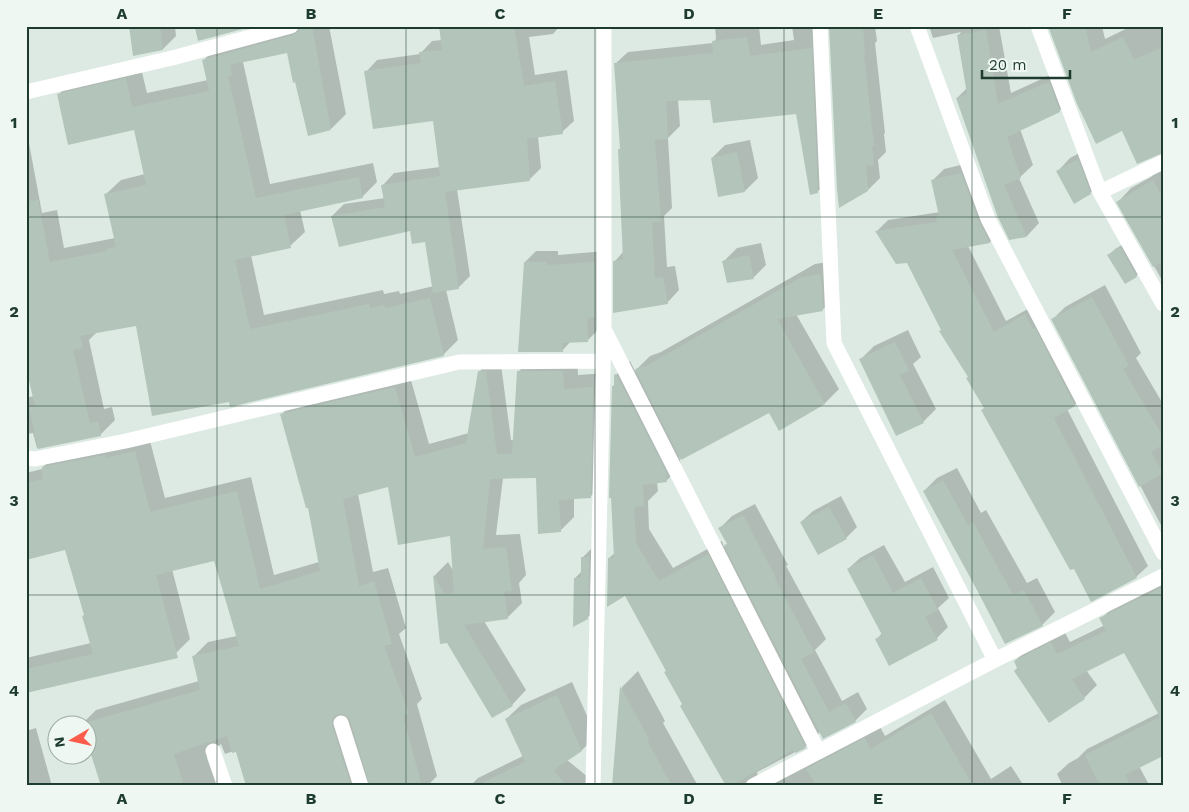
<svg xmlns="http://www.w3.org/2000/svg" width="1189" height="812" font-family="'Work Sans',sans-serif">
<rect width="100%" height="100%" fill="#ddeae3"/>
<path fill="#0003" d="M130 26H175L176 36 163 49Z
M289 26H329L346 114 331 129 288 51 245 61 243 62 270 184 373 163 377 182 362 197 300 210 305 232 290 246 251 255 264 315 383 290 384 294 399 291 400 294 434 286 426 241 411 229 332 216 344 204 385 198 383 185 394 173 440 167 434 119 366 72 377 60 420 54 432 41 442 40 440 26H560L553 34 529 37 535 75 567 70 574 121 562 132 538 136 541 168 529 180 457 189 470 276 458 288 446 290 458 340 443 355 230 401 137 325 97 332 89 340 104 409 112 407 115 420 100 435 37 448 33 433 26 434V398L34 396 26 362V127L42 213 57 210 64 248 115 238 106 194 121 180 145 174 135 129 58 95 73 80 140 64 147 93 208 80 204 60 218 45Z
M715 26H759L761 45 794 40 792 26H823L830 180 817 192 797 113 711 98 678 99 680 126 668 138 672 208 664 216 667 267 675 266 679 290 667 303 615 261 624 251 622 148 615 64 628 52 713 43 716 39Z
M831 26H875L877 41 875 43 885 133 884 134 886 152 878 160 880 178 868 190Z
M929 26H999L1011 93 1061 70 1072 99 1059 111 1020 129 1033 165 1019 178 1039 223 1027 236 1010 238 957 98 967 88 958 36 961 32 933 38Z
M1049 26H1102L1105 39 1132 26H1163V151L1123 130Z
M750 140 758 178 745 191 712 158 725 145Z
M1091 147 1103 180 1090 193 1058 171 1070 158Z
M973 162 991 210 1001 230 990 242 968 246 1006 321 1037 304 1086 393 1075 405 1067 409 1148 566 1136 577 969 377 943 330 907 261 877 231 888 220 940 212 932 181 944 169Z
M1163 166V282L1118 202 1131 188 1151 177Z
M1127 242 1142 270 1136 276 1109 255 1115 249Z
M761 243 766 265 753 278 724 261 737 248Z
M536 251H558V255L605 251 598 330 587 341H571L562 351 525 262Z
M834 261 837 296 823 309 796 314 839 389 825 403 779 429 769 411 679 454 681 467 667 480 657 482 658 491 648 501 649 529 673 568 722 541 724 547 728 543 720 528 732 516 755 504 788 565 786 566 826 639 815 650 842 701 858 692 867 709 855 721 820 732 805 747 757 772 758 777 879 725 885 736 945 700 991 779 1011 766 1024 786H727L683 704 668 670 609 558 615 553 613 386 615 384V376L630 361 635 371 650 356 661 352 815 264Z
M1105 285 1141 353 1136 358 1163 404V529L1053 319 1065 307Z
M908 330 921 357 913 364 936 409 923 422 861 359 874 346Z
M494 357H500L511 440H514L518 372 533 357H577L578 375 607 373 604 483 590 497 574 498V517L560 531 537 476 503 478 496 535 520 534 526 575 519 583 522 603 507 618 484 621 526 690 512 705 448 642 441 643 434 576 448 562 454 572 452 535 389 485 358 494 373 572 388 568 406 628 399 634 422 699 417 704 437 776 427 786H247L237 750 225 754 221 744 207 758 217 786H103L88 741V724H82L96 710 199 681 193 657 208 642 237 636 215 559 172 569 190 639 176 653 26 691V658L91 643 85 614 66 549 26 558V473L42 469V468L56 454 149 437 165 498 251 477 274 575 319 562 309 506 282 414 296 400 409 373 429 444 469 433 479 372Z
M957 468 981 513 986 510 1027 583 1037 578 1055 612 1042 625 1006 643 924 491 937 478Z
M841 496 857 527 846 538 801 522 813 511Z
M595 545 600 605 587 618 575 578 582 571V558Z
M884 545 905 582 933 567 949 598 938 608 948 627 937 638 876 640 882 633 848 569 860 558Z
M1163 581V754L1139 766 1148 783 1145 786H1063L1057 774 1069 763 1078 758 1087 749 1159 713 1125 651 1086 670 1097 685 1084 698 1018 668 1015 661 1028 649 1064 631 1070 642 1105 625 1101 619 1114 606Z
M638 671 665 721 663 723 698 786H613L622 687Z
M572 682 596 736 582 750 567 760 599 786H470L478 778 523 756 506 719 521 705Z
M36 728 52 786H26V731Z"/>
<path fill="#b3c5bb" d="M129 26H160L163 50 133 56Z
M213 26H254L198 41 195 28Z
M300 26H312L331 130 308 136 295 82 293 83 287 53 230 65 232 75 228 76 256 198 359 177 363 198 284 215 291 248 235 260 250 329 369 304 370 308 384 305 385 308 430 298 444 356 230 407 229 402 152 416 136 326 80 336 83 348 73 350 90 423 98 421 101 436 38 449 29 407 35 406 26 368V201L38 200 50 262 107 251 106 249 116 247 104 194 146 185 134 130 68 145 57 94 126 78 132 107 209 91 202 60 293 35 298 32Z
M439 26H514L524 86 555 81 563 134 527 139 530 181 445 192 459 289 433 293 425 242 412 244 410 231 339 247 331 216 385 207 381 185 440 176 433 121 373 129 364 71 421 63 419 52 442 50Z
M829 26H863L865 55H864L874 146H872L874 165 866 166 868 191 839 208 837 190Z
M1048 26H1085L1091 52 1123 37 1134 60 1163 47V153L1137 164 1122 131 1096 144 1077 104Z
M986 30 998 104 1049 82 1060 112 1007 137 1021 178 1004 185 1027 237 1009 240 997 215 956 98 967 94 957 35Z
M747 37 750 56 812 48 818 193 810 195 796 114 713 123 710 100 666 101 668 139 655 140 661 222H652L655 278 663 277 668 304 613 313V261L623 260 618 149H620L614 63 713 53 712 41Z
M737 152 745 192 718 197 711 158Z
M1078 159 1091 194 1074 204 1056 171Z
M961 173 979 222 990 243 952 250 994 332 1025 314 1033 329 1035 328 1075 406 1054 418 1137 578 1091 602 1074 569 1070 570 981 410 984 408 966 378 968 377 939 331 941 330 907 263 896 264 875 231 937 222 936 216H939L931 180Z
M1153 180 1163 198V261L1153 267 1116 202Z
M1120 247 1137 277 1125 284 1107 255Z
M749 255 754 279 727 283 722 261Z
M524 262H547V265L595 262V317L587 318 588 342 562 343 563 352H518Z
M820 274 822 286 823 311 777 319 825 404 779 431 769 413 681 460 635 369 646 366 800 278Z
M1092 297 1129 366 1123 369 1163 437V445L1151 452 1163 473 1139 487 1051 319Z
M895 342 909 371 900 375 924 423 896 436 859 359Z
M478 371H486L497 454H512L517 371H563L564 389 593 387 591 498 559 500 561 532 538 534 536 478 490 479 483 549 506 547 512 591 504 592 508 619 464 625 513 706 492 718 447 643 440 644 433 575 445 594 454 593 450 536 398 545 388 487 343 499 359 586 374 581 392 644 384 646 409 714 403 716 422 786H370L350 720 347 716 343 714H339L334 716 332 721V725L351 786H246L236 752 232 753 227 736 174 754 184 786H101L88 745V724H81L200 690 192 656 239 646 214 561 156 575 178 658 26 693V669L93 654 82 616 84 615 65 550 26 560V483L43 479 41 469H42V467L105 455 106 458 135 451 150 512 237 491 260 589 320 571 308 508H306L280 414 395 387 415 457 466 443Z
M616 374 666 471 667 482 643 485 644 506 634 507 636 543 659 581 708 554 806 748 796 753 793 750 731 786H726L680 706 682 704 664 672 666 671 625 596 607 607 608 558H614L611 498H609L612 386H614V375Z
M943 480 968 525 973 522 1013 595 1024 590 1043 626 1005 644 977 590 923 491Z
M829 507 847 539 818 555 800 522Z
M743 515 776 578 775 579 814 652 801 659 829 712 846 703 856 722 823 739 724 545 727 544 718 528Z
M873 555 893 593 921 578 938 610 925 617 938 640 889 666 875 639 882 635 847 569Z
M581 557H589L588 619 573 627 574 578H581Z
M1163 587V756L1125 775 1131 786H1100L1085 755 1160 717 1124 653 1072 679 1085 699 1049 723 1014 671 1017 668 1014 661 1051 642 1057 654 1106 631 1099 618Z
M620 686 649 739 647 740 672 786H612Z
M557 695 582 751 554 770 566 786H476L525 762 505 719Z
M931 713 973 786H817L806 769 865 738 870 749Z"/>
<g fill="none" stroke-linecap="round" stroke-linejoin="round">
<path stroke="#fff" stroke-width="15" d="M820 26 834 343 995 660
M917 26 988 219 1163 553
M1038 26 1100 192 1163 304
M26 92 172 58 291 26
M1100 192 1163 162
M606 333 818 751
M26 458 35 459 126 441 459 362 603 361
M341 723 361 786
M213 751 225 786
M593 786 604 329V26
M753 786 995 660 1163 576"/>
</g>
<path fill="none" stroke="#1e3b2f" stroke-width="1" stroke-opacity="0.55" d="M217 26V786M406 26V786M595 26V786M784 26V786M972 26V786M26 217H1163M26 406H1163M26 595H1163"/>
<rect width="1189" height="812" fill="none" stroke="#eef7f1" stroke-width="55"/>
<g transform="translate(72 740) rotate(261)"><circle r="24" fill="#eef7f1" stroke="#9baca3"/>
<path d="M0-4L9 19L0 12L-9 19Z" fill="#fb5c4b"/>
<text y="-8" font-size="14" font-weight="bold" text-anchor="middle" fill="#1e3b2f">N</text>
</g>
<path d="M982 70v8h88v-8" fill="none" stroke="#1e3b2f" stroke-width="2.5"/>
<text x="989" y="70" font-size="15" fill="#1e3b2f" stroke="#eef7f1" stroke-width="4" paint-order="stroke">20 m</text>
<rect x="28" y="28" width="1134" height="756" fill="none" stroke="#1e3b2f" stroke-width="2"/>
<g font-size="16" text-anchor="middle" font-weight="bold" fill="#1e3b2f">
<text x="122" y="19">A</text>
<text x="311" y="19">B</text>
<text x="500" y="19">C</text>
<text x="689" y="19">D</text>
<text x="878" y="19">E</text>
<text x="1067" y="19">F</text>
<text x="14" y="128">1</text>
<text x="1175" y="128">1</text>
<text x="14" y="317">2</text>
<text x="1175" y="317">2</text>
<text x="14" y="506">3</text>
<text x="1175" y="506">3</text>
<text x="14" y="696">4</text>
<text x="1175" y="696">4</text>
<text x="122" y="804">A</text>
<text x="311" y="804">B</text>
<text x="500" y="804">C</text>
<text x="689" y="804">D</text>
<text x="878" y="804">E</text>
<text x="1067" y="804">F</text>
</g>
</svg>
